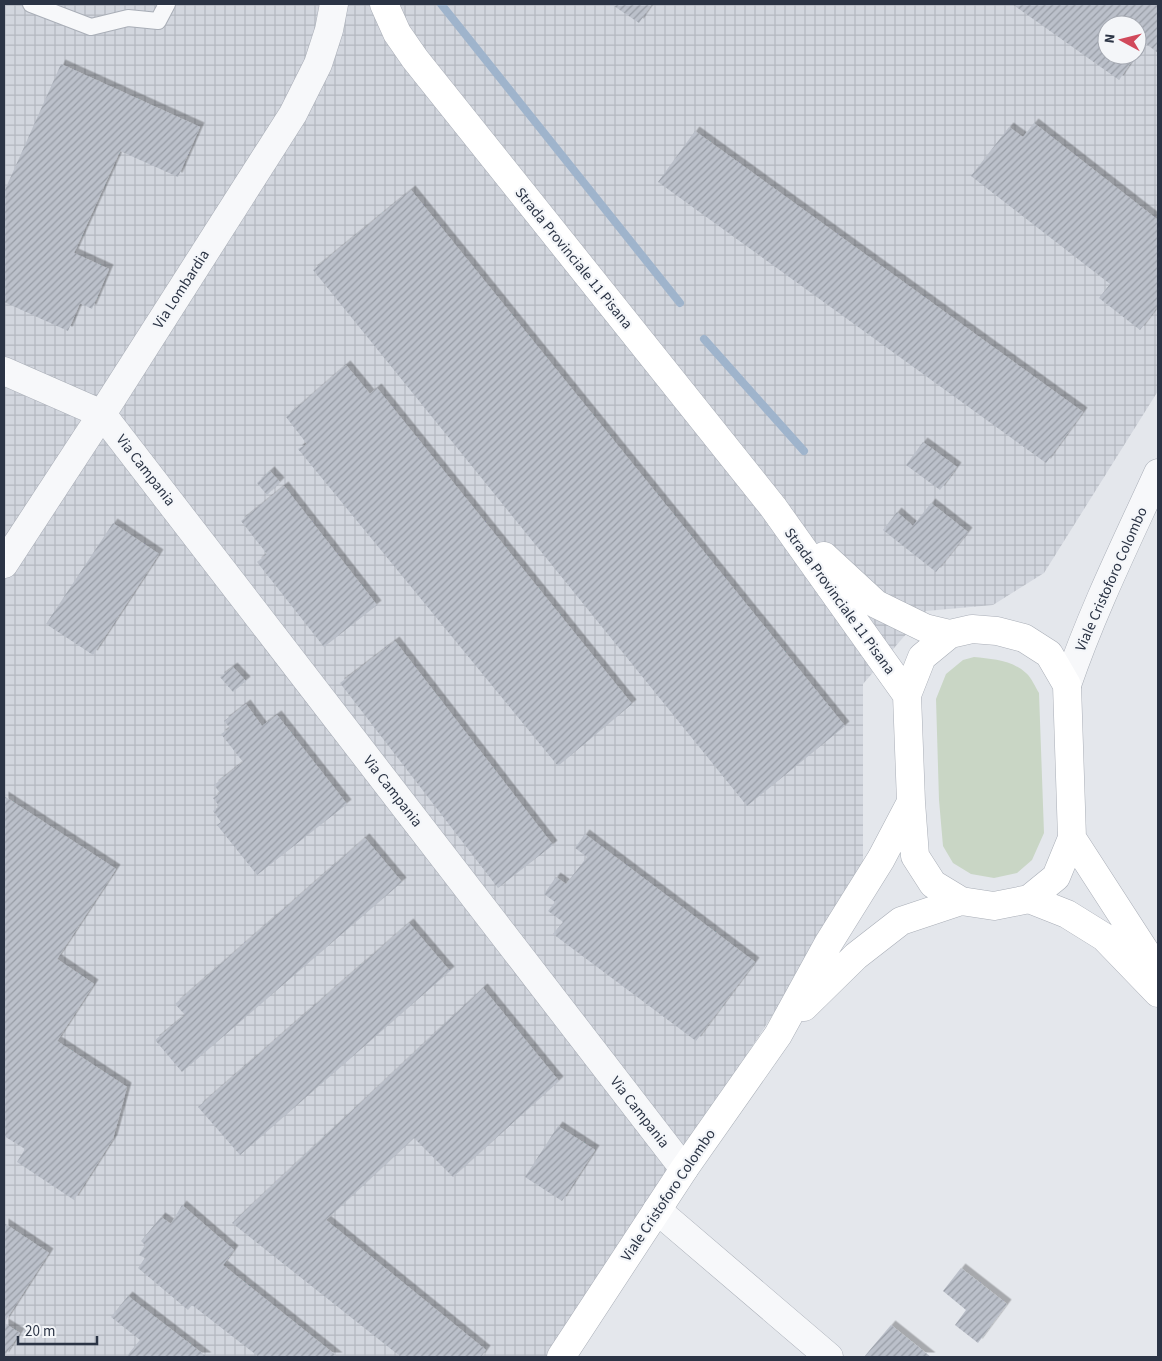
<svg xmlns="http://www.w3.org/2000/svg" width="1162" height="1361" font-family="'Source Sans 3',sans-serif">
<defs>
<pattern id="industrial-grid" width="8" height="8" patternUnits="userSpaceOnUse" patternTransform="scale(1.25)"><rect width="8" height="8" fill="#d2d6de"/><path d="M0 4h8M4 0v8" fill="none" stroke="#b4b8c0"/></pattern>
<pattern id="building-hatch" width="6" height="6" patternUnits="userSpaceOnUse" patternTransform="scale(1.25)"><rect width="6" height="6" fill="#bbc0ca"/><path d="M-1 1l2-2M0 6l6-6M5 7l2-2" fill="none" stroke="#989da6"/></pattern>
<filter id="shadow"><feDropShadow dx="4.5" dy="-4.5" stdDeviation="0" flood-color="#0004"/></filter>
</defs>
<rect width="100%" height="100%" fill="#e4e7ec"/>
<path fill="url(#industrial-grid)" fill-rule="evenodd" d="M4 4H1158V391L1044 573 993 605 926 611 863 684V876L550 1357H4ZM1107 25H1137V55H1107Z"/>
<path fill="#c9d6c5" d="M974 657C992 659 1012 660 1026 673 1032 678 1035 687 1039 693L1044 833 1032 860 1017 873 994 878 971 874 953 863 943 846 939 800 936 699 946 674 963 660Z"/>
<g fill="none" stroke-linecap="round" stroke-linejoin="round">
<path stroke="#9fb4cc" stroke-width="8" d="M441 4 680 303
M704 339 804 451"/>
</g>
<path fill="url(#building-hatch)" filter="url(#shadow)" d="M611 4H652L639 23Z
M1012 4H1158V53L1145 43 1137 54V25H1107V55H1136L1119 80Z
M61 64 200 127 178 177 120 151 74 253 109 269 92 309 80 303 68 331 4 302V192Z
M1034 123 1158 220V306L1140 330 1099 298 1110 284 971 176 1009 127 1023 137Z
M695 131 1083 412 1046 463 658 182Z
M411 190 845 726 747 806 313 270Z
M346 365 370 394 377 388 632 704 558 766 298 449 307 444 286 417Z
M923 442 957 467 940 490 906 465Z
M270 471 280 482 267 495 257 483Z
M284 486 377 605 324 647 257 562 267 554 241 521Z
M931 503 968 532 936 572 883 530 897 512 913 526Z
M113 523 159 554 93 655 46 624Z
M395 641 553 845 498 888 340 683Z
M233 667 246 681 233 692 220 677Z
M246 704 262 726 277 715 347 804 257 875 217 825 221 822 213 811 219 806 213 798 220 793 214 785 243 762 221 734 230 728 224 721Z
M4 796 116 869 57 959 94 984 57 1041 127 1087 113 1139 74 1200 17 1162 25 1149 4 1136Z
M585 834 755 962 696 1041 553 934 563 922 548 911 555 902 544 894 556 877 566 884 587 857 575 848Z
M365 838 402 882 182 1072 155 1040 185 1015 175 1004Z
M409 923 450 971 240 1155 198 1107Z
M483 988 559 1081 453 1177 414 1138 326 1220 486 1350 481 1357H401L232 1223Z
M558 1126 595 1150 562 1201 525 1177Z
M182 1205 234 1250 223 1265 338 1357H259L192 1305 188 1310 138 1268 145 1258 139 1255 145 1245 141 1241 161 1217 171 1224Z
M4 1223 49 1253 4 1323 20 1333 4 1357Z
M961 1268 1007 1304 978 1343 955 1325 966 1310 943 1291Z
M128 1296 207 1357H126L140 1340 111 1317Z
M891 1325 931 1357H864Z"/>
<g fill="none" stroke-linecap="round" stroke-linejoin="round">
<defs>
<path id="lane" d="M31 4 91 27 128 18 158 21 167 4"/>
<path id="street" d="M4 371 102 414 684 1169
M4 564 102 414 293 114 318 64 329 30 334 4
M1067 685C1092 612 1126 543 1158 473
M657 1210 829 1357"/>
<path id="secondary" d="M384 4 397 33 415 59 773 507 907 695
M824 556 876 604 925 628 950 634
M972 629 997 631 1024 638 1049 654 1067 685 1072 838 1056 877 1029 899 994 906 961 901 933 884 915 856 911 802 907 695 922 657 950 634Z
M1072 838 1158 971
M1029 899 1067 914 1104 937 1158 993
M804 1007 856 956 901 921 961 901
M561 1357 684 1169 778 1035 828 944 881 859 911 802"/>
</defs>
<use href="#lane" stroke="#a9aeb7" stroke-width="18"/>
<use href="#street" stroke="#a9aeb7" stroke-width="29"/>
<use href="#secondary" stroke="#a9aeb7" stroke-width="29"/>
<use href="#lane" stroke="#f7f8fa" stroke-width="16"/>
<use href="#street" stroke="#f7f8fa" stroke-width="28"/>
<use href="#secondary" stroke="#fff" stroke-width="28"/>
</g>
<g text-anchor="middle" stroke-width="4.5" stroke-linejoin="round" paint-order="stroke">
<g font-size="15" fill="#2b3445" stroke="#f4f6f9">
<text transform="translate(574 258) rotate(51)" y="5">Strada Provinciale 11 Pisana</text>
<text transform="translate(181 289) rotate(-57)" y="5">Via Lombardia</text>
<text transform="translate(146 470) rotate(52)" y="5">Via Campania</text>
<text transform="translate(1111 579) rotate(-66)" y="5">Viale Cristoforo Colombo</text>
<text transform="translate(840 601) rotate(54)" y="5">Strada Provinciale 11 Pisana</text>
<text transform="translate(393 791) rotate(52)" y="5">Via Campania</text>
<text transform="translate(640 1112) rotate(52)" y="5">Via Campania</text>
<text transform="translate(668 1195) rotate(-56)" y="5">Viale Cristoforo Colombo</text>
</g>
</g>
<rect width="1162" height="1361" fill="none" stroke="#2b3445" stroke-width="10"/>
<g transform="translate(1122 40) rotate(277)"><circle r="24" fill="#f4f6f9" stroke="#a4a8b1"/>
<path d="M0-4L9 19L0 12L-9 19Z" fill="#d1495b"/>
<text y="-8" font-size="14" font-weight="bold" text-anchor="middle" fill="#2b3445">N</text>
</g>
<path d="M18 1336v8h79v-8" fill="none" stroke="#2b3445" stroke-width="2.5"/>
<text x="25" y="1336" font-size="15" fill="#2b3445" stroke="#f4f6f9" stroke-width="4" paint-order="stroke">20 m</text>
</svg>
